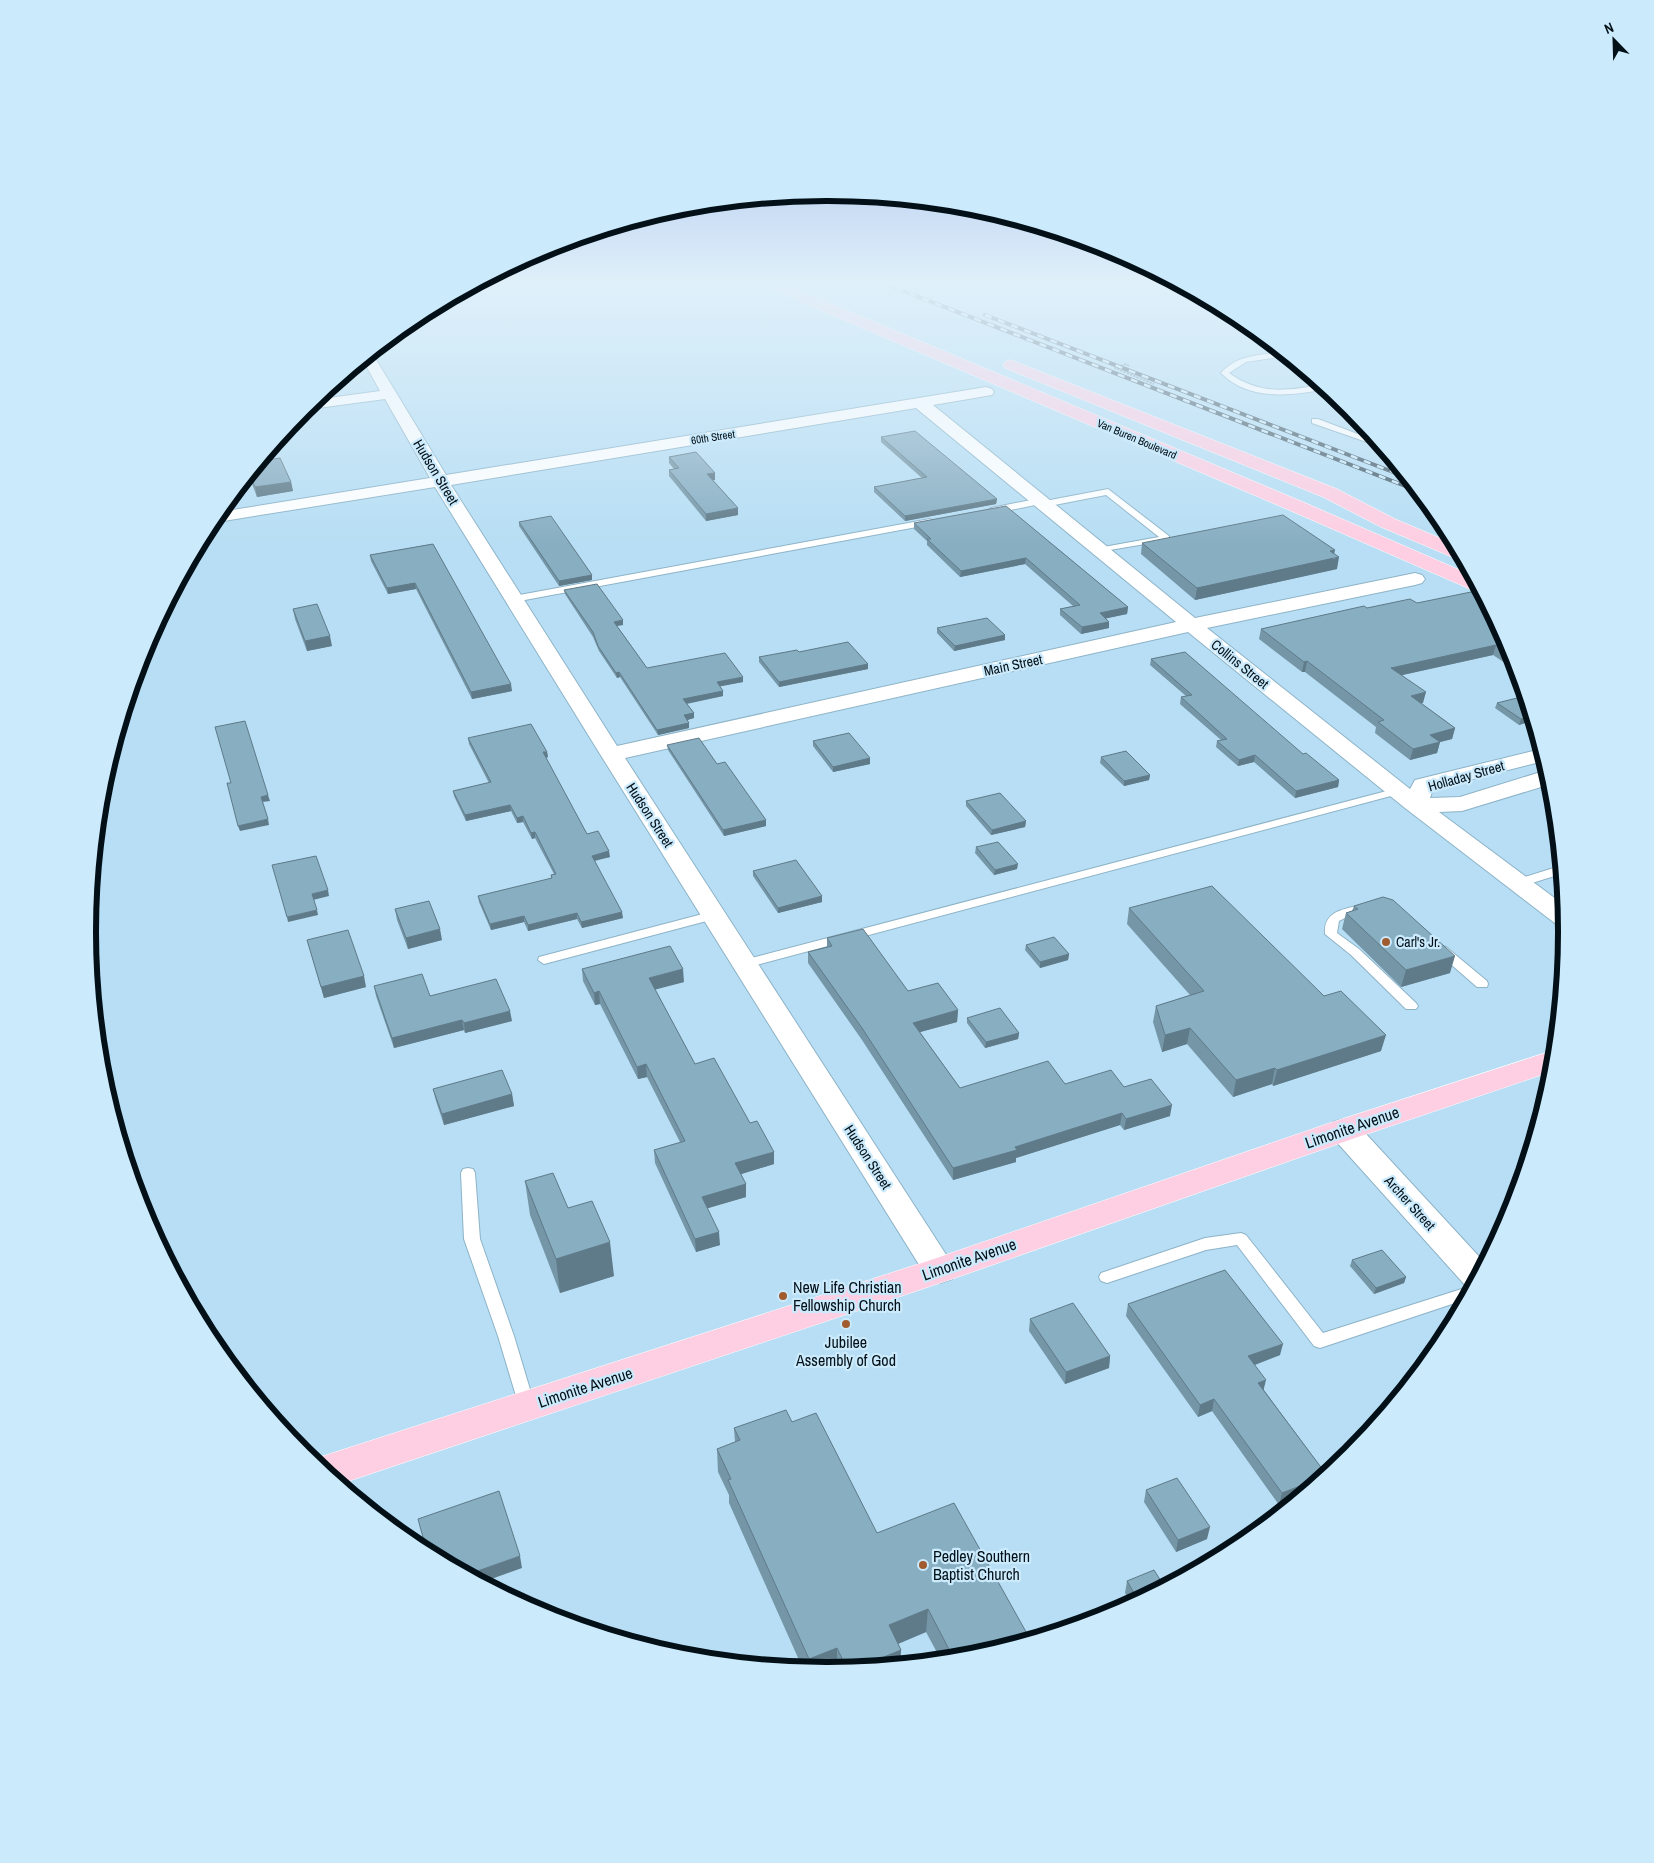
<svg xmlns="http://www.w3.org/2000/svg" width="1654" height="1863" font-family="'Archivo Narrow',sans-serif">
<rect width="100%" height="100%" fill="#b7def4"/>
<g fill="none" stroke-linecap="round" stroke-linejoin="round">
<defs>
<path id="service" d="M1281 352 1286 356 1246 362 1229 373C1260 395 1285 391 1321 385L1326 389C1291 396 1249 401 1221 373 1236 355 1260 355 1281 352Z
M1312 419H1318L1376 441 1381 447 1312 423Z
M1108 489 1169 536V540L1098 552V548L1159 537 1106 495 1044 507 1040 504 991 514 987 511 991 508 1041 498 1045 501Z
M930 519 934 522 933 524 514 602 509 599 514 596Z
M1398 788 1404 791 1402 793 745 968 739 964 740 961Z
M1560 866 1561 874 1519 887 1513 883 1515 880Z
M1362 905 1366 906 1368 909 1366 912 1349 916 1339 921 1337 933 1359 949 1416 1003 1418 1006 1416 1009H1406L1351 955 1325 934C1323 911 1344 909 1362 905Z
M714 911 720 915 718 918 544 964 538 960 539 957Z
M1442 946 1446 947 1487 981 1488 984 1487 987H1477L1438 953 1436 950 1438 947Z
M468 1168 473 1169 475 1173 480 1239 514 1336 535 1406 533 1411 527 1413 521 1411 519 1406 498 1336 464 1239 461 1173 463 1169Z
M1241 1233 1246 1235 1323 1333 1468 1287 1471 1288 1464 1300 1320 1348 1314 1346 1237 1245 1206 1250 1107 1283 1101 1281 1099 1277 1101 1273 1205 1238Z"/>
<path id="minor" d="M372 353 446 475 986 387 992 389 994 392 992 395 933 405 1195 618 1415 573 1422 575 1425 579 1422 583 1415 585 1207 628 1410 789 1415 780 1541 749 1544 761 1433 789 1430 798 1460 797 1547 770 1551 784 1462 811 1439 812 1564 905 1566 926 1556 924 1405 808 1188 632 625 758 956 1270 952 1279 940 1283 928 1279 600 754 435 487 211 523 220 512 430 478 385 399 303 410 314 400 380 391 363 360ZM916 408 1176 622 617 746 451 485Z
M1344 1119 1355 1122 1485 1263 1471 1287 1465 1285 1333 1138 1329 1130 1333 1122Z"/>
<path id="primary" d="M762 283H782L1303 502 1471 575 1479 591 1470 589 1289 510 764 286Z
M1011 360 1337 489 1395 519 1454 544 1462 558 1452 557 1381 527 1323 497 1005 368 1003 365 1005 362Z
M1555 1050 1553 1071 1355 1138 952 1279 340 1484 311 1460 928 1261 1333 1122Z"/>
</defs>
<use href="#service" stroke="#8db3c7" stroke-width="2"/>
<use href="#minor" stroke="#8db3c7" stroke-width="2"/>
<use href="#primary" stroke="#fff" stroke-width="1"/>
<path stroke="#809fb0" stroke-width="2" stroke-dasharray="2.5 1" stroke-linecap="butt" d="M1129 366 1126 364 1115 368 1154 384"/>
<use href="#service" fill="#fff" fill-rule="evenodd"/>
<use href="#minor" fill="#fff" fill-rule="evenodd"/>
<use href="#primary" fill="#fecee2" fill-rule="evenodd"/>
<defs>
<path id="rail" d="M883 283 1418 491
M985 315 1406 477"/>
</defs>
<use href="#rail" stroke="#4a616e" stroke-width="4"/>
<use href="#rail" stroke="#cbeafc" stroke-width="2.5" stroke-dasharray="7" stroke-linecap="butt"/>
</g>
<path fill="#7596a7" d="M881 437 997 499 996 504 905 521 874 492V487L922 478 881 442Z
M669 457 715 473V480H713L738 508V515L706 521 669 476V470L674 469 669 463Z
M261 461 291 482 293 491 257 497 249 476Z
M1006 506 1128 607 1127 614 1106 618 1109 622V628L1081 634 1060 615V609L1073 606 1025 564 960 577 927 545V541L914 529V523Z
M519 522 592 580 559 586 519 526Z
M1142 543 1337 569 1195 600 1141 554Z
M433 544 512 691 472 699 416 589 388 594 371 561 370 555Z
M564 590 623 620V625L617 626 647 668 743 682 720 686 723 696 687 704 694 713V718L687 720 689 728 658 735 620 677 617 678 599 651 593 637 565 594Z
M1417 603 1510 649 1517 671 1493 655 1402 675 1423 703H1421L1455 728 1452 739 1440 742 1437 753 1410 760 1375 733 1376 727 1305 672H1302L1259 639 1261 629 1367 608Z
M293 609 332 646 307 651 295 619Z
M937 628 1005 635V640L954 651 937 633Z
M799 652 868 664V669L779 687 759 662V657Z
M1151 659 1303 754 1339 780 1338 787 1295 798 1254 762 1238 766 1216 747 1217 741 1221 740 1180 704 1181 697 1186 696 1150 665Z
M1525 696 1532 721 1519 725 1495 708 1497 703Z
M468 738 547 752 548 757 546 758 587 834 610 857 595 861 623 918 582 928 577 919 528 931 524 922 491 930 479 902 478 896 551 879V875L554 874 535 838 532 839 523 822 517 823 511 811 466 821 454 796 453 791 489 783 469 744Z
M813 741 870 758V764L833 772 813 746Z
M667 745 717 764 766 826 724 836 668 750Z
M1101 757 1150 775 1149 780 1124 786 1100 763Z
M966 801 1026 821 1025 827 991 835 966 806Z
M976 847 1017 869 994 875 975 853Z
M753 871 822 896V902L778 913 753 876Z
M1354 906 1450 973 1401 987 1342 929 1346 913 1352 911Z
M1129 908 1324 996 1381 1051 1273 1086 1272 1084 1233 1097 1187 1044 1162 1052 1153 1022 1156 1006 1190 995 1127 924Z
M395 909 442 940 408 949 397 920Z
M827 938 908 991 958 1010 957 1022 920 1032 960 1088 1065 1084 1124 1087 1170 1116 1124 1130 1120 1125 1016 1158V1162L953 1180 862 1040 808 963V952L827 947Z
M307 940 366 987 324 998Z
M1026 945 1069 954 1068 960 1040 968 1025 950Z
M582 969 684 982 655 989 695 1064 750 1123 774 1164 741 1174 746 1197 707 1208 720 1245 696 1252 655 1163 654 1150 680 1142 647 1077 638 1079 600 1004 595 1005 583 981Z
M374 986 430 996 512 1021 465 1033 464 1030 394 1048 376 996Z
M967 1018 1019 1033 1018 1039 985 1048 967 1023Z
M433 1089 512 1094 514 1106 444 1125 436 1101Z
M525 1181 568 1208 614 1276 560 1293 530 1215Z
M1352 1260 1406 1277 1404 1283 1374 1294 1350 1266Z
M1128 1304 1280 1355 1255 1365 1264 1390 1326 1474 1279 1505 1212 1411 1198 1417 1126 1316Z
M1030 1319 1110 1356 1109 1368 1065 1384 1029 1331Z
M792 1422 877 1533 971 1657 941 1660 926 1632 898 1644 901 1650 900 1664 827 1671 803 1669 729 1503V1495L718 1472 717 1449 735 1442 734 1428Z
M1146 1490 1207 1539 1176 1552 1144 1502Z
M1127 1581 1164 1586 1131 1603 1125 1593Z"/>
<path fill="#5f7a88" d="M715 473V480L708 481 707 474Z
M291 482 293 491 257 497 255 487Z
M997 499 996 504 905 521V516Z
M738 508V515L706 521V514Z
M1335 550 1333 559 1339 557 1337 569 1195 600 1197 588Z
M1026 558 1025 564 960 577 961 571Z
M592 575V580L559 586V581Z
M415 583 416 589 388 594 387 588Z
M1128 607 1127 614 1099 620 1100 613Z
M623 620V625L615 626 614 622Z
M1109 622V628L1081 634 1082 627Z
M1005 635V640L954 651 955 646Z
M330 636 332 646 307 651 305 641Z
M1496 645 1493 655 1389 678 1391 668Z
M1307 661 1305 672H1302L1304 662Z
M868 664V669L779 687V682Z
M619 672 620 677 617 678 616 673Z
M743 677V682L717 687V682Z
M511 684 512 691 472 699 471 692Z
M723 691V696L684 704 683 699Z
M1426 692 1423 703 1408 707 1411 696Z
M694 713V718L684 721V715Z
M1531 717 1532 721 1519 725 1521 719Z
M689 723V728L658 735 657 730Z
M1455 728 1452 739 1440 742 1437 753 1410 760 1413 749 1430 735Z
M543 752H547L548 757 544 758Z
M1255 755 1254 762 1238 766 1239 760Z
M870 758V764L833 772V767Z
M1150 775 1149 780 1124 786V781Z
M1339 780 1338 787 1295 798 1296 791Z
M268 795 270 801 262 802 261 797Z
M510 805 511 811 466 821 465 815Z
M523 816V822L517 823V818Z
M268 819 269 825 240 831 238 826Z
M766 820V826L724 836 723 830Z
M1026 821 1025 827 991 835 992 830Z
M535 832V838L532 839 531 833Z
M609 851 610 857 592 861V856Z
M1018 864 1017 869 994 875 995 870Z
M328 890 329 896 313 900 312 894Z
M822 896V902L778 913V908Z
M317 910 318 915 288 922 287 917Z
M622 912 623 918 582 928 581 922Z
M577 913V919L528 931V925Z
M524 916V922L491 930 490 924Z
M440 929 442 940 408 949 406 938Z
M1069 954 1068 960 1040 968V962Z
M1455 956 1450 973 1401 987 1406 970Z
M683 969 684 982 650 991 649 978Z
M364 976 366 987 324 998 321 987Z
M599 991 600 1004 595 1005 594 993Z
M958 1010 957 1022 913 1034V1023Z
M510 1011 512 1021 465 1033 464 1023Z
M462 1020 464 1030 394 1048 392 1038Z
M1190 1028 1187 1044 1162 1052 1165 1035Z
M1019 1033 1018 1039 985 1048 986 1042Z
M1386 1035 1381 1051 1273 1086 1277 1070Z
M646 1064 647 1077 638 1079 637 1067Z
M1275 1068 1272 1084 1233 1097 1236 1080Z
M512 1094 514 1106 444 1125 442 1114Z
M1172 1105 1170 1116 1124 1130 1126 1119Z
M1122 1113 1120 1125 1016 1158V1162L953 1180V1168L1015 1147Z
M774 1152V1164L735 1176V1163Z
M746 1184V1197L702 1210V1197Z
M719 1232 720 1245 696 1252 695 1239Z
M610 1242 614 1276 560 1293 556 1259Z
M1406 1277 1404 1283 1374 1294 1376 1288Z
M1283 1344 1280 1355 1246 1368 1248 1356Z
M1110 1356 1109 1368 1065 1384 1066 1372Z
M1266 1380 1263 1392 1258 1383Z
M1214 1399 1212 1411 1198 1417 1200 1405Z
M1323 1477 1298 1497 1279 1505 1282 1493Z
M1210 1527 1207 1539 1176 1552 1178 1540Z
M520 1556 522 1568 483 1582 469 1574Z
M928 1609 926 1632 888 1648 889 1625Z
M837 1648V1670L827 1671 809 1669V1659Z
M901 1650 900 1664 857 1668Z"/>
<path fill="#88aec2" stroke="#5f7a88" d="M915 431 997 499 905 516 874 487 927 477 881 437Z
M696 452 715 473 707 474 738 508 706 514 669 470 679 468 669 457Z
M280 458 291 482 255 487 250 475 261 461Z
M1006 506 1128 607 1100 613 1109 622 1082 627 1060 609 1080 605 1026 558 961 571 927 539H931L914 523Z
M1283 515 1335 550 1330 551 1339 557 1197 588 1142 543Z
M551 516 592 575 559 581 519 522Z
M433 544 511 684 471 692 415 583 387 588 370 555Z
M597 584 623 620 614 622 647 668 725 653 743 677 717 682 723 691 683 699 694 713 684 715 689 723 657 730 619 672 616 673 598 646 593 632 564 590Z
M1471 592 1485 601 1510 649 1512 656 1496 645 1391 668 1426 692 1411 696 1455 728 1430 735 1440 742 1413 749 1378 722 1384 720 1307 661 1304 662 1261 629 1364 606 1367 608 1410 599 1417 603Z
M317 604 330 636 305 641 293 609Z
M987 618 1005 635 955 646 937 628Z
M848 642 868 664 779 682 759 657 797 650 799 652Z
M1185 652 1303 754 1306 753 1339 780 1296 791 1255 755 1239 760 1217 741 1227 739 1181 697 1192 695 1151 659Z
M1525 696 1531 717 1521 719 1497 703Z
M245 721 268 795 261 797 268 819 238 826 227 783H231L215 727Z
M531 724 547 752H543L587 834 598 831 609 851 592 856 622 912 581 922 577 913 528 925 524 916 490 924 478 896 552 878 551 875 556 874 535 832 531 833 523 816 517 818 510 805 465 815 453 791 491 782 468 738Z
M849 733 870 758 833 767 813 741Z
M699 738 717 764 725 762 766 820 723 830 667 745Z
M1126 751 1150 775 1124 781 1101 757Z
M1000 793 1026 821 992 830 966 801Z
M998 842 1018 864 995 870 976 847Z
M316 856 328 890 312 894 317 910 287 917 272 865Z
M796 860 822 896 778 908 753 871Z
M1212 886 1324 996 1341 991 1386 1035 1277 1070 1275 1068 1236 1080 1190 1028 1165 1035 1156 1006 1204 991 1129 908Z
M1383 897 1393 900 1455 956 1406 970 1346 913 1358 909 1354 906Z
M429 901 440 929 406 938 395 909Z
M863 929 908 991 938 983 958 1010 913 1023 960 1088 1048 1061 1065 1084 1111 1070 1124 1087 1151 1079 1172 1105 1126 1119 1122 1113 1015 1147 1017 1150 953 1168 862 1028 808 952 832 946 827 938Z
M348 930 364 976 321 987 307 940Z
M1054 937 1069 954 1040 962 1026 945Z
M670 946 683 969 649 978 695 1064 714 1058 750 1123 757 1121 774 1152 735 1163 746 1184 702 1197 719 1232 695 1239 654 1150 685 1141 646 1064 637 1067 599 991 594 993 582 969Z
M422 974 430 996 496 979 510 1011 464 1023 462 1020 392 1038 374 986Z
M1000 1008 1019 1033 986 1042 967 1018Z
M502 1070 512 1094 442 1114 433 1089Z
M553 1173 568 1208 592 1201 610 1242 556 1259 525 1181Z
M1382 1250 1406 1277 1376 1288 1352 1260Z
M1225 1270 1283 1344 1248 1356 1266 1380 1258 1383 1326 1474 1323 1477 1282 1493 1214 1399 1200 1405 1128 1304Z
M1073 1303 1110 1356 1066 1372 1030 1319Z
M786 1410 792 1422 816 1413 877 1533 954 1503 1030 1639 971 1657 954 1659 928 1609 889 1625 901 1650 857 1668 847 1669 837 1648 809 1659 728 1480 731 1479 717 1449 740 1440 734 1428Z
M1177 1478 1210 1527 1178 1540 1146 1490Z
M499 1491 520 1556 469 1574 427 1552 418 1519Z
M1154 1570 1164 1586 1138 1600 1127 1581Z"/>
<linearGradient id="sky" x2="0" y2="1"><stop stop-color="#8faae5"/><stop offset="0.52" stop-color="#dff0fa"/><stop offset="1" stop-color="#dff0fa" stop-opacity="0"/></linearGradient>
<rect width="1654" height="544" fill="url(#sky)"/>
<g fill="#a05c2e" stroke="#cbeafc" stroke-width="2">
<circle cx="1386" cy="942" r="5"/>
<circle cx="783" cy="1296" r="5"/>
<circle cx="846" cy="1324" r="5"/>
<circle cx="923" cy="1565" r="5"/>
</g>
<g text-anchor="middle" stroke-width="4.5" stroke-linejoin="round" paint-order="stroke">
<g font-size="11" fill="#031017" stroke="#cbeafc">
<text transform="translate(713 437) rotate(-9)" y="4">60th Street</text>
<text transform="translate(1137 439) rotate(23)" y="4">Van Buren Boulevard</text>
</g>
<g font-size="14" fill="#031017" stroke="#cbeafc">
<text transform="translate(436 472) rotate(59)" y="5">Hudson Street</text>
<text transform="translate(1240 664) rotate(39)" y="5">Collins Street</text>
<text transform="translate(1013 665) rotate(-12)" y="5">Main Street</text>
<text transform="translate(1466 776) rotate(-16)" y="5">Holladay Street</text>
<text transform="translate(650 815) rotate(57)" y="5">Hudson Street</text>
<text transform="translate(868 1157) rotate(57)" y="5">Hudson Street</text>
<text transform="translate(1410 1203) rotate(48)" y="5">Archer Street</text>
</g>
<g font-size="14" fill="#031017" stroke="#cbeafc" text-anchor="start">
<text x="1396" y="947">Carl's Jr.</text>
</g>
<g font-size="16" fill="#031017" stroke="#cbeafc">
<text transform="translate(1352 1127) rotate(-19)" y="6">Limonite Avenue</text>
<text transform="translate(969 1259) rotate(-19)" y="6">Limonite Avenue</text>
<text transform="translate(585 1387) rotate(-18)" y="6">Limonite Avenue</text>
</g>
<g font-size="16" fill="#031017" stroke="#cbeafc" text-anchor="start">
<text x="793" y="1293">New Life Christian<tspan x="793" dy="18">Fellowship Church</tspan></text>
<text x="846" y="1348" text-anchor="middle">Jubilee<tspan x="846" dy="18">Assembly of God</tspan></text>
<text x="933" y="1562">Pedley Southern<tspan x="933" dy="18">Baptist Church</tspan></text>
</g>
</g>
<path d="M0 0H1654V1863H0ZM826 201H828A730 730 0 0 1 1558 931V932A730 730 0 0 1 828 1662H826A730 730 0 0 1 96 932V931A730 730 0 0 1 826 201Z" fill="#cbeafc" fill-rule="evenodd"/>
<path fill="none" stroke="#031017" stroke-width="6" d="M826 201H828A730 730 0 0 1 1558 931V932A730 730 0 0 1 828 1662H826A730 730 0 0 1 96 932V931A730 730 0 0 1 826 201Z"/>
<g transform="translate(1614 40) rotate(337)" stroke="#cbeafc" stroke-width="4" paint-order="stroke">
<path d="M0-4L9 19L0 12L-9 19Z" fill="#031017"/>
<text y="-8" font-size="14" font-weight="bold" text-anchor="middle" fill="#031017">N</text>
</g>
</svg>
